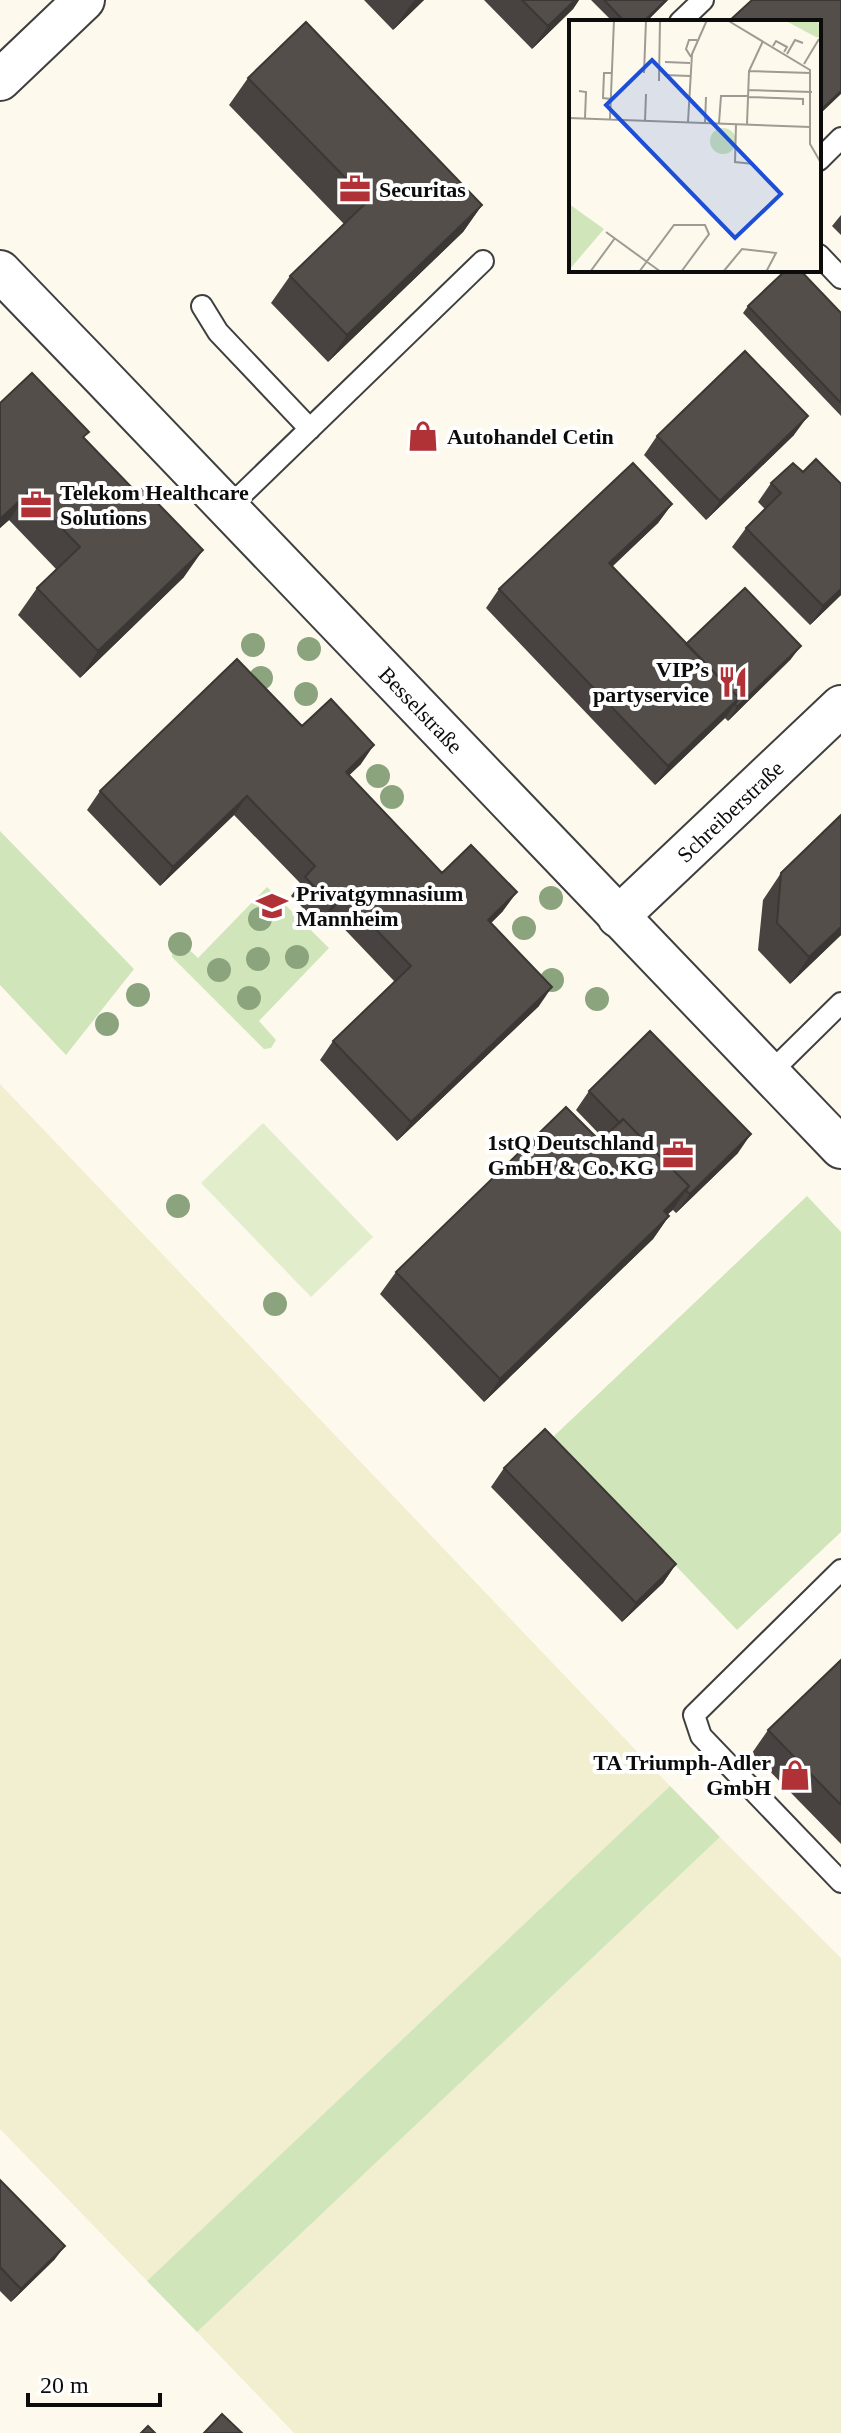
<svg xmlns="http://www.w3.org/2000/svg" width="841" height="2433" font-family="'Times New Roman',serif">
<rect width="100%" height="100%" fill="#fdfaed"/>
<path fill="#f1efd0" d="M0 1084 670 1786 147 2281 0 2129Z
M720 1837 841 1958V2433H294L197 2332Z"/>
<path fill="#d0e5ba" d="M0 831 134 969 66 1055 0 985Z
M267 887 329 948 259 1021 276 1040 271 1048 264 1049 172 957V942L177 938 198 958Z
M807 1196 841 1232V1532L737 1630 553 1437Z
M670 1786 720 1837 197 2332 147 2281Z"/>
<path fill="#e1edcb" d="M263 1123 373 1237 311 1297 201 1183Z"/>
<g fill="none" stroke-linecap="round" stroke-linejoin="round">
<defs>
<path id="service" d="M680 22 703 0
M819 160 841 138
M819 255 841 278
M202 306 218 332 310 429
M228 508 483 261
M769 1074 841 1003
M841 1570 694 1715 701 1736 841 1882"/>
<g id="minor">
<path d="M0 80 84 0"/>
<path id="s1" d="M0 271C282 562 560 857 841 1148"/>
<path id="s2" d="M618 917 841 706"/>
</g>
</defs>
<use href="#service" stroke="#3f3f3f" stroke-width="24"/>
<use href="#minor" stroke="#3f3f3f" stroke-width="44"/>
<use href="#service" stroke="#fff" stroke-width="20"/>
<use href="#minor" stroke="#fff" stroke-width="40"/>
</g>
<g fill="#8ca47e">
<circle cx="253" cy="645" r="12"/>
<circle cx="309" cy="649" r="12"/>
<circle cx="261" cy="678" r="12"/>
<circle cx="306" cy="694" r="12"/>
<circle cx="378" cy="776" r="12"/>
<circle cx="392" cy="797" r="12"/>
<circle cx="551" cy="898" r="12"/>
<circle cx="260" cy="919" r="12"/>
<circle cx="524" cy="928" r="12"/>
<circle cx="180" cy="944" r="12"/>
<circle cx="297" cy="957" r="12"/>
<circle cx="258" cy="959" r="12"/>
<circle cx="219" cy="970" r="12"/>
<circle cx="552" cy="980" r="12"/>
<circle cx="138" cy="995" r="12"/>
<circle cx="249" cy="998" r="12"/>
<circle cx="597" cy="999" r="12"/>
<circle cx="107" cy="1024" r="12"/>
<circle cx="178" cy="1206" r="12"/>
<circle cx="275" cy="1304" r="12"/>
</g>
<path fill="#484340" d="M364 0H424L393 30Z
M484 0H579L573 9 532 49Z
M591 0H668L646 22H613Z
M248 78 482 205 463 232 328 362 271 303 290 276 344 224 229 105Z
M841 215V235L832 226Z
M748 306 841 313V416L743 313Z
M0 403 84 438 184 577 80 678 18 615 37 588 56 569 9 520 0 528Z
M794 435 706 520 644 455 657 436Z
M793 463 841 595 810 625 732 547 746 528 765 509 758 502 771 483Z
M672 504 658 523 612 567 686 644 791 659 728 721 725 718 655 785 486 608 499 589Z
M302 726 361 764 349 775 442 873 503 911 491 923 539 1006 397 1141 320 1060 333 1041 395 982 330 914 319 924 291 896 300 883 234 815 160 886 87 810 100 791Z
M781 873 841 935 790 984 758 950 763 900Z
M589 1091 738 1153 676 1213 673 1210 667 1215 669 1216 653 1239 484 1402 380 1294 396 1272 603 1138 576 1110Z
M504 1468 676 1564 663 1583 622 1622 491 1487Z
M841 1660V1844L752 1753 768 1730Z
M0 2180 55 2259 11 2302 0 2291Z"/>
<path fill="#3b3734" d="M415 0H424L393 30 412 3Z
M575 0H579L573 9 532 49 548 26Z
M666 0H668L646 22H643Z
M841 91V94L819 115V112Z
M482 205 463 232 328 362 347 335Z
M808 416 794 435 706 520 720 501Z
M28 493 9 520 0 528V519Z
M672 504 658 523 595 582 609 563Z
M203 550 184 577 80 678 98 651Z
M841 589V595L810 625 823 606Z
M801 646 791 659 728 721 737 707Z
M739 698 726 717 655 785 668 766Z
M374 745 361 764 333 791 346 772Z
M247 796 234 815 160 886 173 867Z
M517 892 503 911 475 939 488 920Z
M343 895 330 914 319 924 332 905Z
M841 927V935L790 984 809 957Z
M552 987 539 1006 397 1141 411 1122Z
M751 1134 738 1153 676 1213 690 1194Z
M689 1186 673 1209 648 1234 664 1211Z
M669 1216 653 1239 484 1402 500 1379Z
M676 1564 663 1583 622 1622 636 1603Z
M65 2246 55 2259 11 2302 21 2289Z"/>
<path fill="#544e4a" stroke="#3b3734" stroke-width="2" d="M522 0H575L548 26Z
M604 0H666L643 22H625Z
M752 0H841V91L819 112V22H728Z
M306 22 482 205 347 335 290 276 368 201 248 78Z
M786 270H800L841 313V403L748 306Z
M745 351 808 416 720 501 657 436Z
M32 373 89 432 83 437 137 493 143 488 203 550 98 651 37 588 80 547 28 493 0 519V403Z
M816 459 841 484V589L823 606 746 528 781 493 771 483 793 463 803 472Z
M633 463 672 504 609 563 739 698 668 766 499 589Z
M745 588 801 646 737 707 735 704 739 698 686 644Z
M237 659 302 726 331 699 374 745 346 772 442 873 471 845 517 892 488 920 552 987 411 1122 333 1041 411 966 343 895 332 905 305 877 315 866 247 796 173 867 100 791Z
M841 815V927L809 957 777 923 781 873Z
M650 1031 751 1134 690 1194 686 1191 689 1186 623 1119 620 1123 589 1091Z
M566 1107 600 1141 623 1119 689 1186 664 1211 669 1216 500 1379 396 1272Z
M545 1429 676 1564 636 1603 504 1468Z
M841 1660V1805L768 1730Z
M0 2180 65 2246 21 2289 0 2267Z
M222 2414 242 2433H204Z
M148 2426 155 2433H141Z"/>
<defs>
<symbol id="office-bare" viewBox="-9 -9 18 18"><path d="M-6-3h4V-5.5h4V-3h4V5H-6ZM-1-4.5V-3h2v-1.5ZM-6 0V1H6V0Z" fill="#b03136" stroke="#fff" stroke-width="2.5" paint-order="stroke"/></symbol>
<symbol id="shop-bare" viewBox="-9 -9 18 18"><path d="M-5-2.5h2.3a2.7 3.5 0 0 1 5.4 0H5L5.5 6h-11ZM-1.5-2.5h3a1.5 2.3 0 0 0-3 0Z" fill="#b03136" stroke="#fff" stroke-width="2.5" paint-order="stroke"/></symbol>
<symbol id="restaurant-bare" viewBox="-9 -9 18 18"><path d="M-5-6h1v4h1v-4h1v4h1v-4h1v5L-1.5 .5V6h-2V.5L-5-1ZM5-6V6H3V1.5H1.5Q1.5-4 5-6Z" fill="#b03136" stroke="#fff" stroke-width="2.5" paint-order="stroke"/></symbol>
<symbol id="school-bare" viewBox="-9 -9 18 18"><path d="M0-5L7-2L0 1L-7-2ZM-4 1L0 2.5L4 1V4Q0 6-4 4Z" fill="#b03136" stroke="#fff" stroke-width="2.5" paint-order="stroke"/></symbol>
</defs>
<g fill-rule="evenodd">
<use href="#office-bare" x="333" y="167" width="44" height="44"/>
<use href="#shop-bare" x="401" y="414" width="44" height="44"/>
<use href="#office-bare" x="14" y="483" width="44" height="44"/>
<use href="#restaurant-bare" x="711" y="660" width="44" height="44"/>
<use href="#school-bare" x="250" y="884" width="44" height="44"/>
<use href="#office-bare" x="656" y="1133" width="44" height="44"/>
<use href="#shop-bare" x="773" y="1753" width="44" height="44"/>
</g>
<g text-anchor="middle" stroke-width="8" stroke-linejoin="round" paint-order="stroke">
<g font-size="22" font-weight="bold" fill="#0c0c0c" stroke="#fff" text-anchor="start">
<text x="379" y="197">Securitas</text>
<text x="447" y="444">Autohandel Cetin</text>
<text x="60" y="500">Telekom Healthcare<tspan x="60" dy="25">Solutions</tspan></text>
<text x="709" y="677" text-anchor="end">VIP’s<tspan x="709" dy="25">partyservice</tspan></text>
<text x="296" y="901">Privatgymnasium<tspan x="296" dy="25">Mannheim</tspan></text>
<text x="654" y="1150" text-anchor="end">1stQ Deutschland<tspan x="654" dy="25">GmbH &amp; Co. KG</tspan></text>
<text x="771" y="1770" text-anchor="end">TA Triumph-Adler<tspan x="771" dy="25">GmbH</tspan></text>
</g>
<g font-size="22" fill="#0c0c0c" stroke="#fff">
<text dy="8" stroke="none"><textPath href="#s1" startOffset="608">Besselstraße</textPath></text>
<text dy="8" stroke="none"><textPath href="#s2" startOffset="154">Schreiberstraße</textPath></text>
</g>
</g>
<g transform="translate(569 20)">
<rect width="252" height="252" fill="#fdfaed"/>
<path d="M215 0H249L252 18 247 17ZM141 121a13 13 0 1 1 26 0a13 13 0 1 1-26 0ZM0 184 35 209 0 250Z" fill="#d0e5ba"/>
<path fill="none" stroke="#9d9b93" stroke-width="2" d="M158 0 241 50V124L252 143M204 26 207 21 218 27 215 32M218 34 226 20 234 23M122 37 117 29 120 20H128M96 42 121 43M235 44 250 19M180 51 242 53M75 53 77 0M95 55 121 56M90 61 91 0M179 70 243 72M10 71 17 72 16 98M179 77 234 79V85M42 79 34 78 35 53H43M0 98 241 107M41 99 45 0M76 101 77 74M119 102 123 34 138 0M136 103 137 77M150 103 152 76H179M167 104 166 142 185 144M178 104 180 51 194 21M37 212 92 252M21 252 46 218M70 252 105 205H136L140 214 112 252M154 252 173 229 207 233 197 252"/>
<path fill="#1d4ed8" fill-opacity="0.15" stroke="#1d4ed8" stroke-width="4" d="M83 40 212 174 166 218 37 85Z"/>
<rect width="252" height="252" fill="none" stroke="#0c0c0c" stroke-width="4"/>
</g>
<path d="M28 2393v12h132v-12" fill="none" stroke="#0c0c0c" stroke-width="4"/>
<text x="40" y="2393" font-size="24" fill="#0c0c0c" stroke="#ffffff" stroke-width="6" paint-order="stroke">20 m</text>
</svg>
